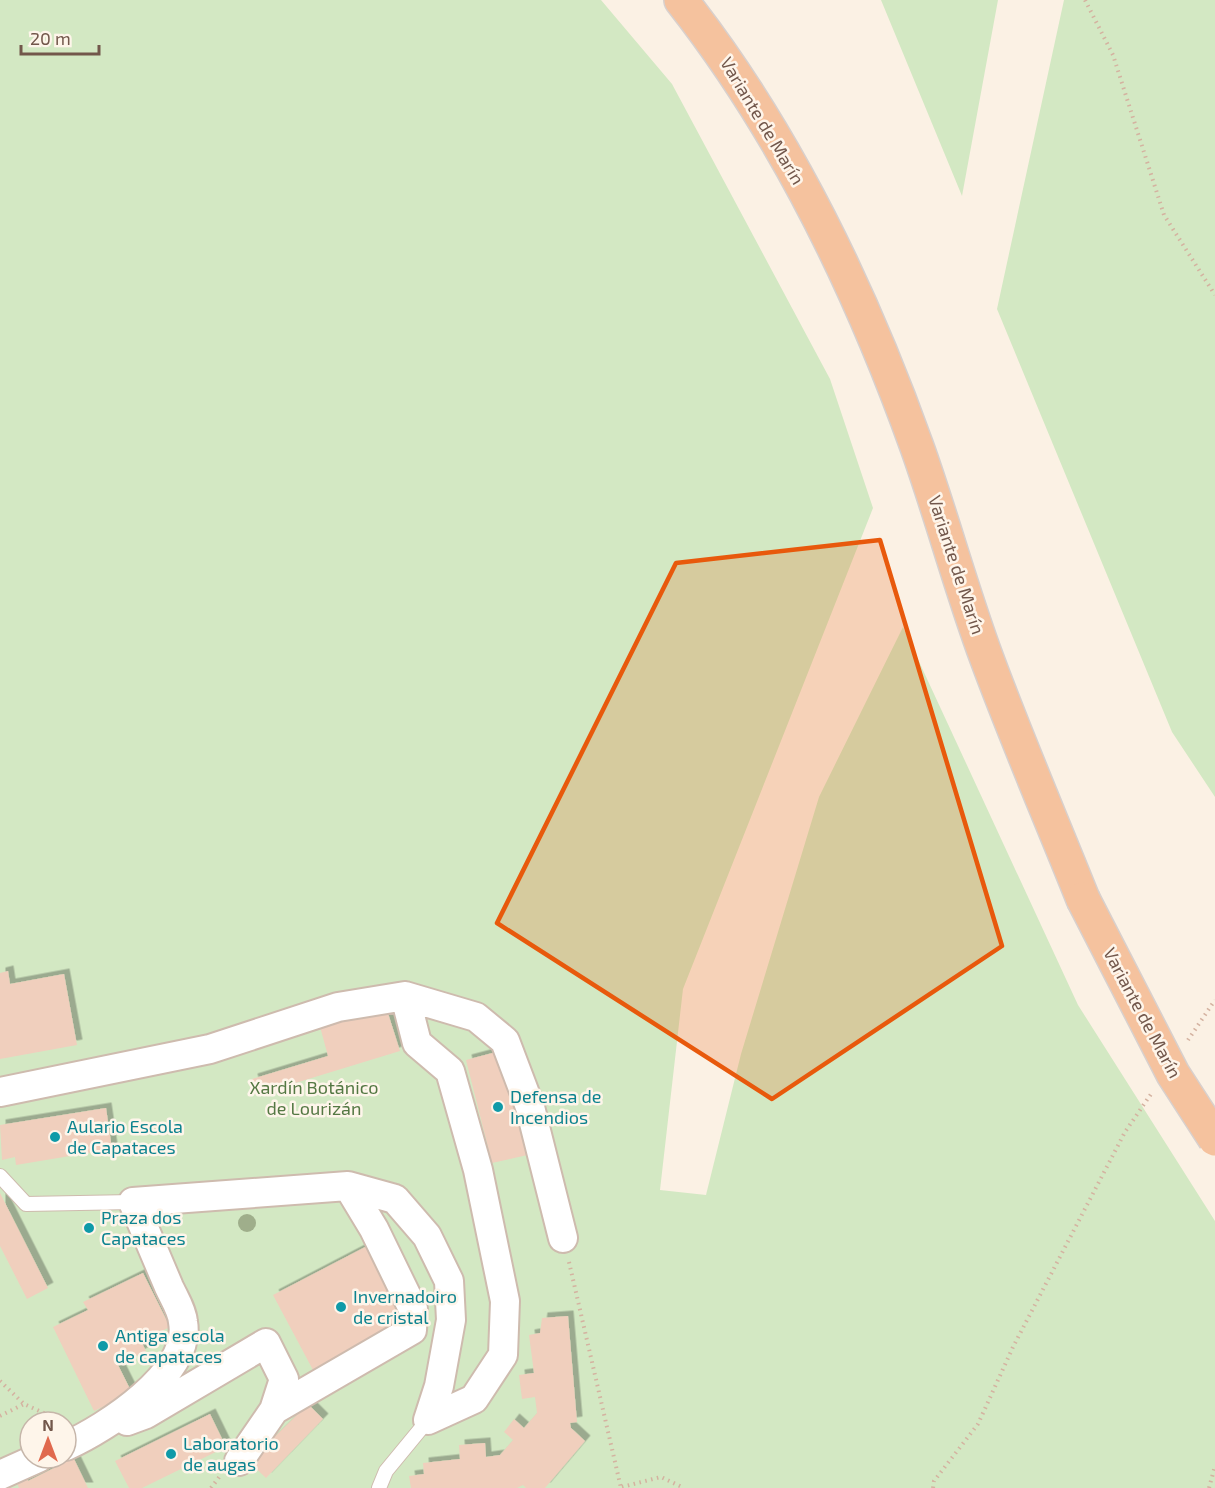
<svg xmlns="http://www.w3.org/2000/svg" width="1215" height="1488" font-family="'Exo 2',sans-serif">
<defs>
<filter id="shadow"><feDropShadow dx="5.5" dy="-5.5" stdDeviation="0" flood-color="#0004"/></filter>
</defs>
<rect width="100%" height="100%" fill="#fbf1e4"/>
<path fill="#d3e8c3" fill-rule="evenodd" d="M0 0H601L672 84 830 379 873 508 683 989 660 1190 706 1195 741 1054 819 797 903 627 1078 1005 1215 1221V1488H0ZM30 1422H66V1458H30Z
M881 0H998L962 196Z
M1064 0H1215V797L1172 732 997 309Z"/>
<path fill="#f0cfbd" filter="url(#shadow)" d="M8 971 10 984 64 974 77 1045 0 1059V973Z
M385 1004 400 1051 256 1095 252 1079 328 1056 319 1023Z
M500 1051 532 1154 492 1163 466 1060Z
M106 1108 112 1149 16 1165 15 1157 2 1160 0 1125Z
M0 1193 48 1288 27 1299 0 1246Z
M369 1245 408 1319 313 1370 273 1295Z
M143 1273 170 1327 141 1341 146 1351 118 1365 132 1393 94 1411 53 1327 88 1310 83 1302Z
M568 1316 577 1422 570 1423 571 1428 585 1441 545 1488H526L523 1485 517 1488H411L409 1476 424 1474 423 1463 460 1459 459 1445 485 1443 486 1457 500 1455 513 1440 504 1432 514 1419 524 1428 537 1413 535 1397 522 1399 519 1375 534 1373 529 1335 540 1333 542 1318Z
M308 1404 323 1419 266 1478 249 1462Z
M210 1414 226 1447 142 1488H129L115 1461Z
M73 1457 88 1488H19L16 1481 27 1475 28 1481 54 1468 51 1462 60 1458 67 1461Z"/>
<g fill="none" stroke-linecap="round" stroke-linejoin="round">
<defs>
<path id="service" d="M0 1176 26 1204 133 1202
M379 1488 386 1471 428 1420"/>
<path id="minor" d="M405 996 417 1043 450 1071 478 1170 505 1301 503 1355 474 1399 428 1420
M0 1092 210 1049 338 1007 405 996 476 1017 505 1041 530 1107 563 1238
M274 1410 412 1330 413 1309 374 1229 348 1186
M127 1421 146 1414 266 1343 284 1379 274 1410 239 1461
M66 1446C106 1428 192 1373 183 1322 182 1310 174 1298 169 1287 157 1259 145 1230 133 1202L348 1186 395 1199 427 1236 449 1281 451 1320 439 1386 428 1420
M0 1475 38 1458"/>
<path id="trunk" d="M681 0C786 133 860 288 917 447 942 517 961 589 987 659 1017 740 1051 819 1083 899"/>
</defs>
<use href="#service" stroke="#cebbae" stroke-width="16"/>
<use href="#minor" stroke="#cebbae" stroke-width="32"/>
<use href="#trunk" stroke="#d8d0cd" stroke-width="36"/>
<path stroke="#d4b2a0" stroke-width="4" stroke-dasharray="1.5 4.5" stroke-linecap="butt" d="M1085 0 1113 55 1164 215 1215 295
M1188 1040 1215 1000
M569 1262 621 1488
M0 1381 24 1404 59 1420
M0 1416 24 1404
M622 1487 661 1477 684 1488
M211 1488 220 1476
M933 1488 934 1481 978 1424 1013 1347 1125 1132 1151 1094
M1209 1488 1215 1466"/>
<use href="#service" stroke="#fff" stroke-width="14"/>
<use href="#minor" stroke="#fff" stroke-width="28"/>
<use href="#trunk" stroke="#f5c29e" stroke-width="33"/>
<defs>
<path id="trunk-bridge" d="M1083 899 1173 1074 1215 1139"/>
</defs>
<use href="#trunk-bridge" stroke="#d8d0cd" stroke-width="36" stroke-linecap="butt"/>
<use href="#trunk-bridge" stroke="#f5c29e" stroke-width="33"/>
</g>
<circle fill="#9fae8b" cx="247" cy="1223" r="9"/>
<path fill="#e8590c" fill-opacity="0.2" stroke="#e8590c" stroke-width="4.5" stroke-linejoin="round" d="M880 540 1002 946 772 1099 497 923 676 563Z"/>
<g fill="#0f9aa8" stroke="#fef5ea" stroke-width="2">
<circle cx="498" cy="1107" r="6"/>
<circle cx="55" cy="1137" r="6"/>
<circle cx="89" cy="1228" r="6"/>
<circle cx="341" cy="1307" r="6"/>
<circle cx="103" cy="1346" r="6"/>
<circle cx="171" cy="1454" r="6"/>
</g>
<g text-anchor="middle" stroke-width="5" stroke-linejoin="round" paint-order="stroke">
<g font-size="18" fill="#72574b" stroke="#fef5ea">
<text transform="translate(762 121) rotate(59)" y="6">Variante de Marín</text>
<text transform="translate(956 565) rotate(72)" y="6">Variante de Marín</text>
<text transform="translate(1142 1013) rotate(62)" y="6">Variante de Marín</text>
</g>
<g font-size="18" fill="#547843" stroke="#fef5ea">
<text x="314" y="1094">Xardín Botánico<tspan x="314" dy="21">de Lourizán</tspan></text>
</g>
<g font-size="18" fill="#0d838f" stroke="#fef5ea" text-anchor="start">
<text x="510" y="1103">Defensa de<tspan x="510" dy="21">Incendios</tspan></text>
<text x="67" y="1133">Aulario Escola<tspan x="67" dy="21">de Capataces</tspan></text>
<text x="101" y="1224">Praza dos<tspan x="101" dy="21">Capataces</tspan></text>
<text x="353" y="1303">Invernadoiro<tspan x="353" dy="21">de cristal</tspan></text>
<text x="115" y="1342">Antiga escola<tspan x="115" dy="21">de capataces</tspan></text>
<text x="183" y="1450">Laboratorio<tspan x="183" dy="21">de augas</tspan></text>
</g>
</g>
<g transform="translate(48 1440)"><circle r="28" fill="#fef5ea" stroke="#c6b6aa" stroke-width="1.5"/>
<path d="M0-4.5L10 22L0 15L-10 22Z" fill="#e0694e"/>
<text y="-9" font-size="16" font-weight="bold" text-anchor="middle" fill="#72574b">N</text>
</g>
<path d="M21 45v9h78v-9" fill="none" stroke="#72574b" stroke-width="3"/>
<text x="30" y="45" font-size="18" fill="#72574b" stroke="#fef5ea" stroke-width="4.5" paint-order="stroke">20 m</text>
</svg>
